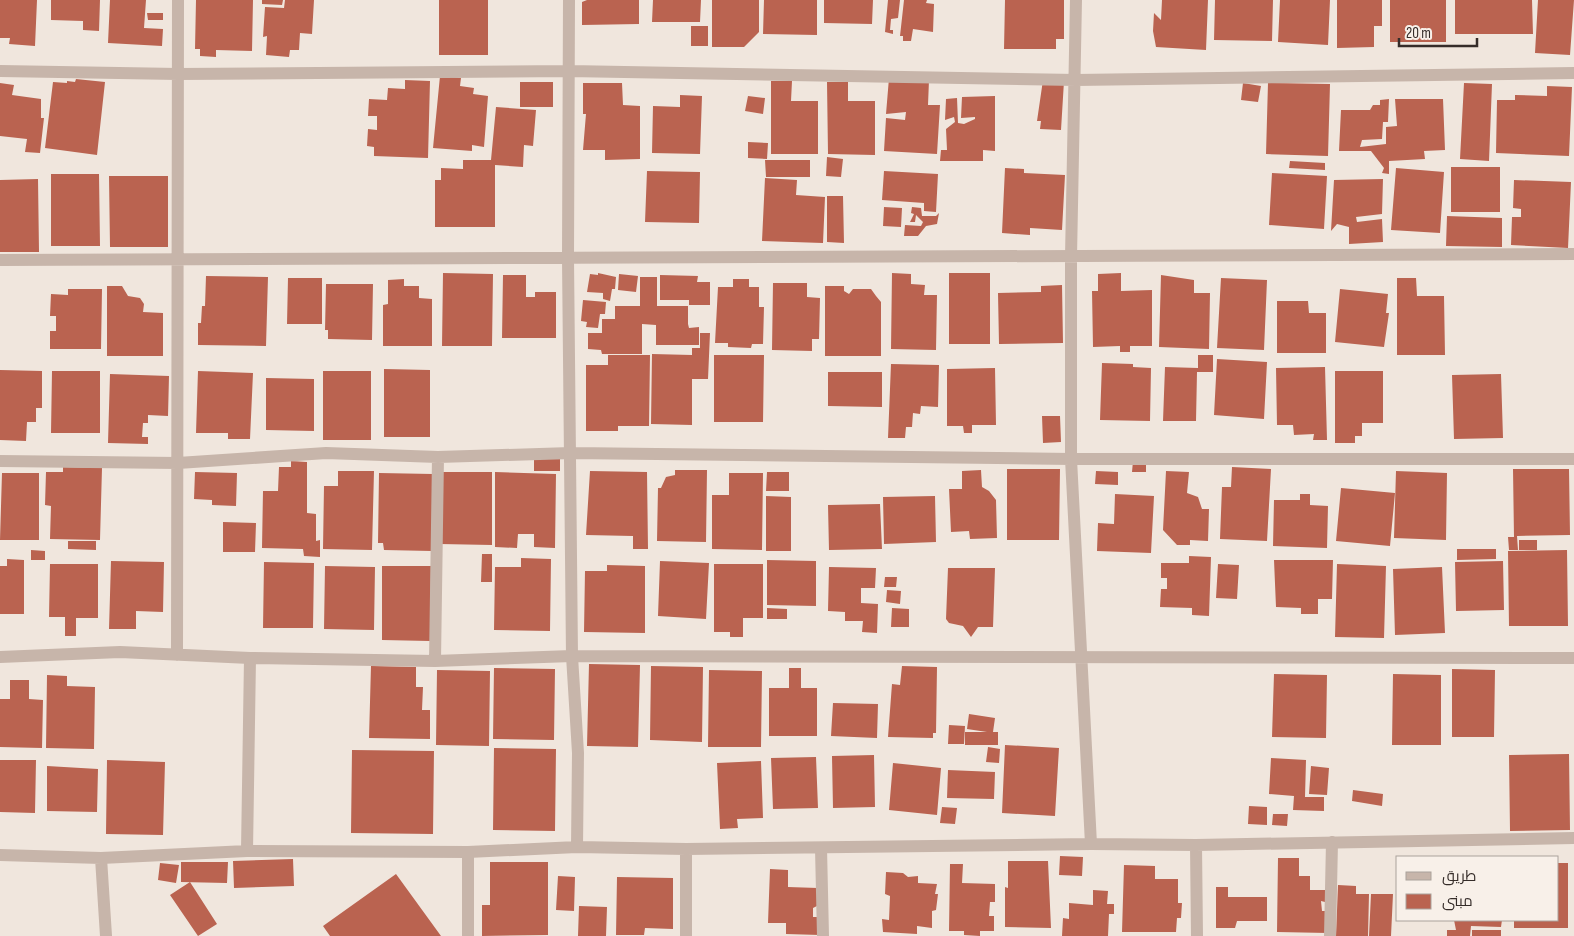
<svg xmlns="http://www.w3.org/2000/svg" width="1574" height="936" font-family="'Sofia Sans Condensed',Cairo,sans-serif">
<rect width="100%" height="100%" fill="#f0e6dd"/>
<path fill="#ba6350" d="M0 0H37L35 46 9 44 10 38H0Z
M51 0H100L99 31 83 30V21L51 20Z
M110 0H146L144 28 163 29 162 46 108 43Z
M196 0H253L252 51 216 50V57L200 56V49H195Z
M262 0H283L282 5 262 4Z
M285 0H314L312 34 300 33 299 50H290L289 57 266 55 267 36 263 37 265 7 284 8Z
M439 0H488V55H439Z
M587 0H639V24L582 25V2Z
M653 0H701L700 22H652Z
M712 0H759V32L744 47H712Z
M764 0H817V35L763 34Z
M824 0H873L872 24 824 23Z
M888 0H900L898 18 891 19 890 30H893V34L885 32Z
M904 0H927L926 3 934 4 933 32 913 29 911 41H903V36H900Z
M1005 0H1064V39H1056V49H1004Z
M1162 0H1208L1206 50 1156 47 1153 31 1154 13 1161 20Z
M1215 0H1273L1272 41 1214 40Z
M1280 0H1330L1328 45 1278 42Z
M1337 0H1382V26H1374V47L1337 48Z
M1390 0H1446V42H1390Z
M1455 0H1532L1533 34H1455Z
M1538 0H1574L1570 55 1535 53Z
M147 13H163V20H148Z
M691 26H708V46H691Z
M440 76 461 78 460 86 474 88 473 94 488 96 484 147 472 145V151L433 148Z
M889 78 929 80 928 105H940L937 154 884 151 886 118 905 120 906 112 886 114Z
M76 79 105 82 97 155 45 148 53 82 67 83V81L75 82Z
M405 80 430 81 428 158 374 156V147L367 146 368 129 377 130V116H368L369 99 387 100 388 88 405 89Z
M1043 80 1064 81 1061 130 1040 129 1041 121H1037Z
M771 81H792L791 101H818V154H771Z
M520 82H553V107H520Z
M827 82H848V101H875V155L828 154Z
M0 83 14 85 12 95 41 99V118H44L40 153 25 152 27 139 0 136Z
M583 83H622L623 105 640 106V159L605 160V150H583L586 114H583Z
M1243 83 1261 86 1258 102 1241 100Z
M1268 83 1330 84 1328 156 1266 154Z
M1464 83 1492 84 1489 161 1460 159Z
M1547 86 1572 87 1569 156 1496 153 1497 100H1515V95L1547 96Z
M680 95 702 96 700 154 652 153 653 106 680 107Z
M748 96 765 98 763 114 745 111Z
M995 96V151L983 150V161H940L941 150H947L946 129 955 122 954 117 945 120 946 99 957 98 958 123 964 124 975 119V117L961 118 962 97Z
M1389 99 1388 122H1383L1382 139 1362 140 1360 147 1386 144V127L1397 126 1395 99H1443L1445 150 1424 151 1425 159 1389 161V174L1382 173 1384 168 1371 151H1339L1341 110H1370L1373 105H1380V100Z
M496 107 536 110 533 146 524 145 523 167 495 165V227H435V180H441V168L463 169V160H491Z
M748 142 768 143 767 159 748 158Z
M827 157 843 159 841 177 826 176Z
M765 160H810V177H766Z
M1290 161 1325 163V170L1289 168Z
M1451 167H1500V212H1451Z
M1005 168 1024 169V173L1065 175 1062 230 1030 228V235L1002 233Z
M1396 168 1444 172 1440 233 1391 230Z
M647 171 700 172 699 223 645 222Z
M884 171 938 174 936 212 924 211V203L882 200Z
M1272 173 1327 176 1324 229 1269 225Z
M51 174H99L100 246H51Z
M109 176H168V247H110Z
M765 178 797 180 796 195 825 197 823 243 762 241Z
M38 179 39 252H0V180Z
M1383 179 1382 214 1356 217 1357 222 1382 219 1383 242 1349 244V227L1337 224 1331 231 1334 180Z
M1514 180 1571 182 1568 248 1511 245 1512 217H1521V209L1513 208Z
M827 196H843L844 243 827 242Z
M884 207 902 208 901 227 883 226Z
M912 207 921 208 922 216H936L939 213 937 224 926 226 918 236H904L905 225 921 226 923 222 916 215 915 222H910L914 214 911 213Z
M1447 216 1502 218V247L1446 246Z
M443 273 493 274 492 346H442Z
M598 273 616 277 615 289H612L610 301 603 299V293L587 292 590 274 598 275Z
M892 273 911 274V284L925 285 924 295H937L936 350 891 349Z
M949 273H990V344H949Z
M1121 273V291L1152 290V346H1130V352H1120V346L1093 347 1092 291H1098V274Z
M619 274 638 276 636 292 618 290Z
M503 275H526V297H535V292H556V338H502Z
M660 275 698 276 697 282H710V305H689V300H660Z
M1161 275 1194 280V293H1210L1209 349 1159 347Z
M206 276 268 277 266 346 198 345V323H201L202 306H205Z
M640 277H657V306H688V324L689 328 699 327V345H656V325L642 324V354H602L601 350 588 349V333H602V319H615V306H640Z
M288 278H322V324H287Z
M1221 278 1267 280 1264 350 1217 348Z
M1397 278H1416L1417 296H1444L1445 355H1397Z
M404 279V286H419V298L432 299V346H383V305L388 304V280Z
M733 279H749V287H759V307H764L763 344H752L751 348 728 347V343H715L718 287H733Z
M773 283H807V297L820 298 819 339H812V351L772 350Z
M326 284H373L372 340 328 339V330H325Z
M1062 285 1063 343 999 344 998 293 1041 292V286Z
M107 286H122L128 296 140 298 144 304 143 312 163 313V356H107Z
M825 286H844V291L849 294 853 289H871L876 296 881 302V356H825Z
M68 289H102L101 349H50V331H56V316H50L51 294 68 295Z
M1340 289 1388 294 1386 313H1389L1384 347 1335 342Z
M583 300 606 302 605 314H600L598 328 586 327 587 322 581 321Z
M1277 301H1308L1309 313H1326V353H1277Z
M700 333H710L708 379H692V425L651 424 652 354 692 355V348H700Z
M608 355H650L649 426H618V431H586V365H608Z
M714 355H764L763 422H714Z
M1198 355H1213V372H1197L1196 421H1163L1165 367 1198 368Z
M1217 359 1267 362 1264 419 1214 415Z
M1102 363 1133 364V367L1151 368 1150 421 1100 420Z
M891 364 939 365 938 407 921 406 920 414 913 413 912 427H906L905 438H888Z
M1325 367 1327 440H1313L1314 434 1294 435 1293 425H1277L1276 368Z
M995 368 996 425H972V433H964L963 426H947V369Z
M384 369 430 370V437H384Z
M0 370 42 371V408H36V422H27L26 441 0 440Z
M52 371H100V433H51Z
M198 371 253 373 250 439H228V433H196Z
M323 371H371V440H323Z
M1335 371H1383V423H1362V436H1355V443H1335Z
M828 372H882V407L828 406Z
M110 374 169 376 168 416 148 415V423H143L142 437H148V444L108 443Z
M1501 374 1503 438 1454 439 1452 375Z
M266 378 314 379V431L266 430Z
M1042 416H1060L1061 442 1043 443Z
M534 458 560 459V471H534Z
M291 461 307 462V513L316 514V541L320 540V557L304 556 303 549 262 548 263 491H278L279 467H291Z
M1133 461H1146V472H1132Z
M63 467 102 468 100 540 50 539 51 506 45 505 46 472H63Z
M1232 467 1271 469 1267 541 1220 539 1222 487H1231Z
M1007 469H1060L1059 540H1007Z
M1513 469H1569L1570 535 1517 536 1518 550H1509L1508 537H1514Z
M675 470H707L706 542 657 541 658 488H661L666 477 675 475Z
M981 470 982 487 989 491 996 500 997 538 970 539 969 531 951 532 949 489H962V471Z
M338 471H374L372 550 323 549 324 486H338Z
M590 471 647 472 648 549H633V536L586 535Z
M1096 471 1118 472V485L1095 484Z
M1166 471 1189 472 1187 493 1198 497 1202 509H1209L1208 541 1190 540V545H1177L1163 530Z
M1396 471 1447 473 1446 540 1394 538Z
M195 472 237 473 236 506 212 505V500L194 499Z
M441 472H492V545L440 544Z
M495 472 556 474 555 548 534 547V534H518L517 548 495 547Z
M767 472H789V491H766Z
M2 473H39V540H0Z
M379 473 433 474 432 551 384 550 383 543H378Z
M729 473H763L762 550 712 549V495H729Z
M1341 488 1395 493 1390 546 1336 541Z
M1115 494 1154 496 1151 553 1097 551 1098 523 1114 524Z
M1300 494H1310V505L1328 506 1327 548 1273 546 1274 500H1300Z
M766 496 791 497V551H766Z
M935 496 936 542 884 544 883 497Z
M880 504 882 549 829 550 828 505Z
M223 522 256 523 255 552H223Z
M1519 540H1537V550H1519Z
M68 541H96V550L68 549Z
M1457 549H1496V559L1457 560Z
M31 550 45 551V560H31Z
M1567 550 1568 626H1509L1508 551Z
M482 554H492V582H481Z
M1189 556 1211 557 1209 616 1192 615V608L1160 607 1161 589H1167V578H1161V563H1189Z
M521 558 551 559 550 631 494 630 495 567H521Z
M7 559 24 560V614H0V566H7Z
M767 560 816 561V606L767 605Z
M1274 560H1333L1332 599H1318V614H1301V608L1276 607Z
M111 561 164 562 163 612 136 611V629H109Z
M660 561 709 563 706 619 658 616Z
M1503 561 1504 610 1456 611 1455 562Z
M264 562 314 563 313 628H263Z
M50 564H98V618H76V636H65V617H49Z
M714 564H763V618H743V637H730V632H714Z
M1218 564 1239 565 1237 599 1216 598Z
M1337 564 1386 566 1384 638 1335 637Z
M607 565 645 566V633L584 632 585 571H607Z
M325 566 375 567 374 630 324 629Z
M382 566H431L430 641 382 640Z
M829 567 876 568 875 588H861V603L878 604 877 633 862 632 863 621H845V612L828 611Z
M1442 567 1445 633 1395 635 1393 569Z
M948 568H995L993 627H978L971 637 963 626 949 623 946 619Z
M885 577H897L896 587H884Z
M887 590 901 591 900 604 886 602Z
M767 608 787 609V619H767Z
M892 608 909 609V627H891Z
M589 664 640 665 638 747 587 746Z
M371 666 416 667V687H423L422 710H430V739L369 738Z
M651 666 703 667 702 742 650 740Z
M902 666 937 667 936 733H933V738L888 737 892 684 900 685Z
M494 668 555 669 554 740 493 739Z
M789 668H801V688H817V736H769V688H789Z
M1452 669 1495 670 1494 737H1452Z
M437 670 490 671 489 746 436 745Z
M709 670 762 671 761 747H708Z
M1274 674 1327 675 1326 738 1272 737Z
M1393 674 1441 675V745H1392Z
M47 675 67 676V686L95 687 94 749 46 748Z
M10 680H29V699L43 700 42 748 0 747V699H10Z
M833 703 878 704 877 738 831 736Z
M969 714 995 718 993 732H998V745H965V732H987L967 729Z
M949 725 965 726 964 744H948Z
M1005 745 1059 748 1055 816 1002 813Z
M988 747 1000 749 999 763 986 762Z
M494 748 556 749 555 831 493 830Z
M352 750 434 751 433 834 351 833Z
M1569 754 1570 830 1510 831 1509 755Z
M874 755 875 807 833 808 832 756Z
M816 757 818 808 773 809 771 758Z
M1271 758 1306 760 1305 797H1324V811L1293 810 1294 796 1269 794Z
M0 760H36L35 813 0 812Z
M107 760 165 762 163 835 106 834Z
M761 761 763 818 737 819 738 828 720 829 717 763Z
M893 763 941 768 937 815 889 810Z
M47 766 98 769 97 812 47 811Z
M1311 766 1329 768 1327 795 1309 794Z
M948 770 995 772 994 799 947 798Z
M1353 790 1383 794 1382 806 1352 801Z
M1249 806 1267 807V825L1248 824Z
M942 807 957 808 955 824 940 823Z
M1273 814H1288L1287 826 1272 825Z
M1060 856 1083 857 1082 876 1059 875Z
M1278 858H1299V876H1310V890H1325V902L1321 901 1322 911H1328V933L1277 932Z
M293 859 294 886 234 888 233 861Z
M1008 861H1048L1051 928 1005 927V887L1008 888Z
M181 862H228L227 883 181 882Z
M490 862H548V935L482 936V905H490Z
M160 863 179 865 176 883 158 880Z
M1558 863H1568V928H1514V920H1558Z
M950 864H963L962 883 995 884V902H990L989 916H994V931H980V936L964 935V931H949Z
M1124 865 1155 866V879H1178V903H1182L1181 918H1177L1176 932H1122Z
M770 869 788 870V887L818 888 817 906 813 908V917H820V935L786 934V923H768Z
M886 872 903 873 908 877 918 876V883L937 884 935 894H938L936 910 932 911V928L917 926V934L883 932 882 919 889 920 890 896 885 894Z
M396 874 441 936H330L323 926Z
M558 876 575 877 574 911 556 910Z
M617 877 673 878V929L645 928 644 935H616Z
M190 882 217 924 198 936 170 895Z
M1338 885 1356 886V894H1369L1368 936H1336Z
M1216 887H1228V897H1267V921H1237L1235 928H1216Z
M1093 890 1108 891 1107 904H1114V914H1109L1108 936H1062L1063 918 1069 919V903L1093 905Z
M1371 894H1393L1391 936H1369Z
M579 906 607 907 606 936H578Z
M1454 920H1502L1501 927 1471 926 1470 936H1447V930H1456Z
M1472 930H1501V936H1472Z"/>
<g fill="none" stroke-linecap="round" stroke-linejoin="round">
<path stroke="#c7b5aa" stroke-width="12" d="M569 0 568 259 572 656 578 753 577 847
M1076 0 1071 257V459L1091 844
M0 71 178 74 569 71 1076 80 1574 73
M0 260 1574 254
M0 461 178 463 326 453 438 457 571 453 1071 459H1574
M177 655 178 0
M0 657 120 652 250 658 435 661 572 656 1574 658
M435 661 438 457
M1196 845 1197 936
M821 848 823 936
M247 851 250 658
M0 855 101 858 247 851 468 852 577 847 686 849 1091 844 1196 845 1574 838
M101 858 106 936
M468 936V852
M686 936V849
M1330 936 1332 842"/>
</g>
<rect x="1396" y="856" width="162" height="65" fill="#f8f0e9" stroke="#aaa29c"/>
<rect x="1406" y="872" width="25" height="8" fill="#c7b5aa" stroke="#aaa29c"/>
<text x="1442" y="881" font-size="15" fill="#352c29">طريق</text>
<rect x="1406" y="894" width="25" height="15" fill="#ba6350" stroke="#aaa29c"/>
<text x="1442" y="906" font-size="15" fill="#352c29">مبنى</text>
<path d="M1399 38v8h78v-8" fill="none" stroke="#352c29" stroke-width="2.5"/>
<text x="1406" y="38" font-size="15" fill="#352c29" stroke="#f8f0e9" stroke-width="4" paint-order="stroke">20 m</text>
</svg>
